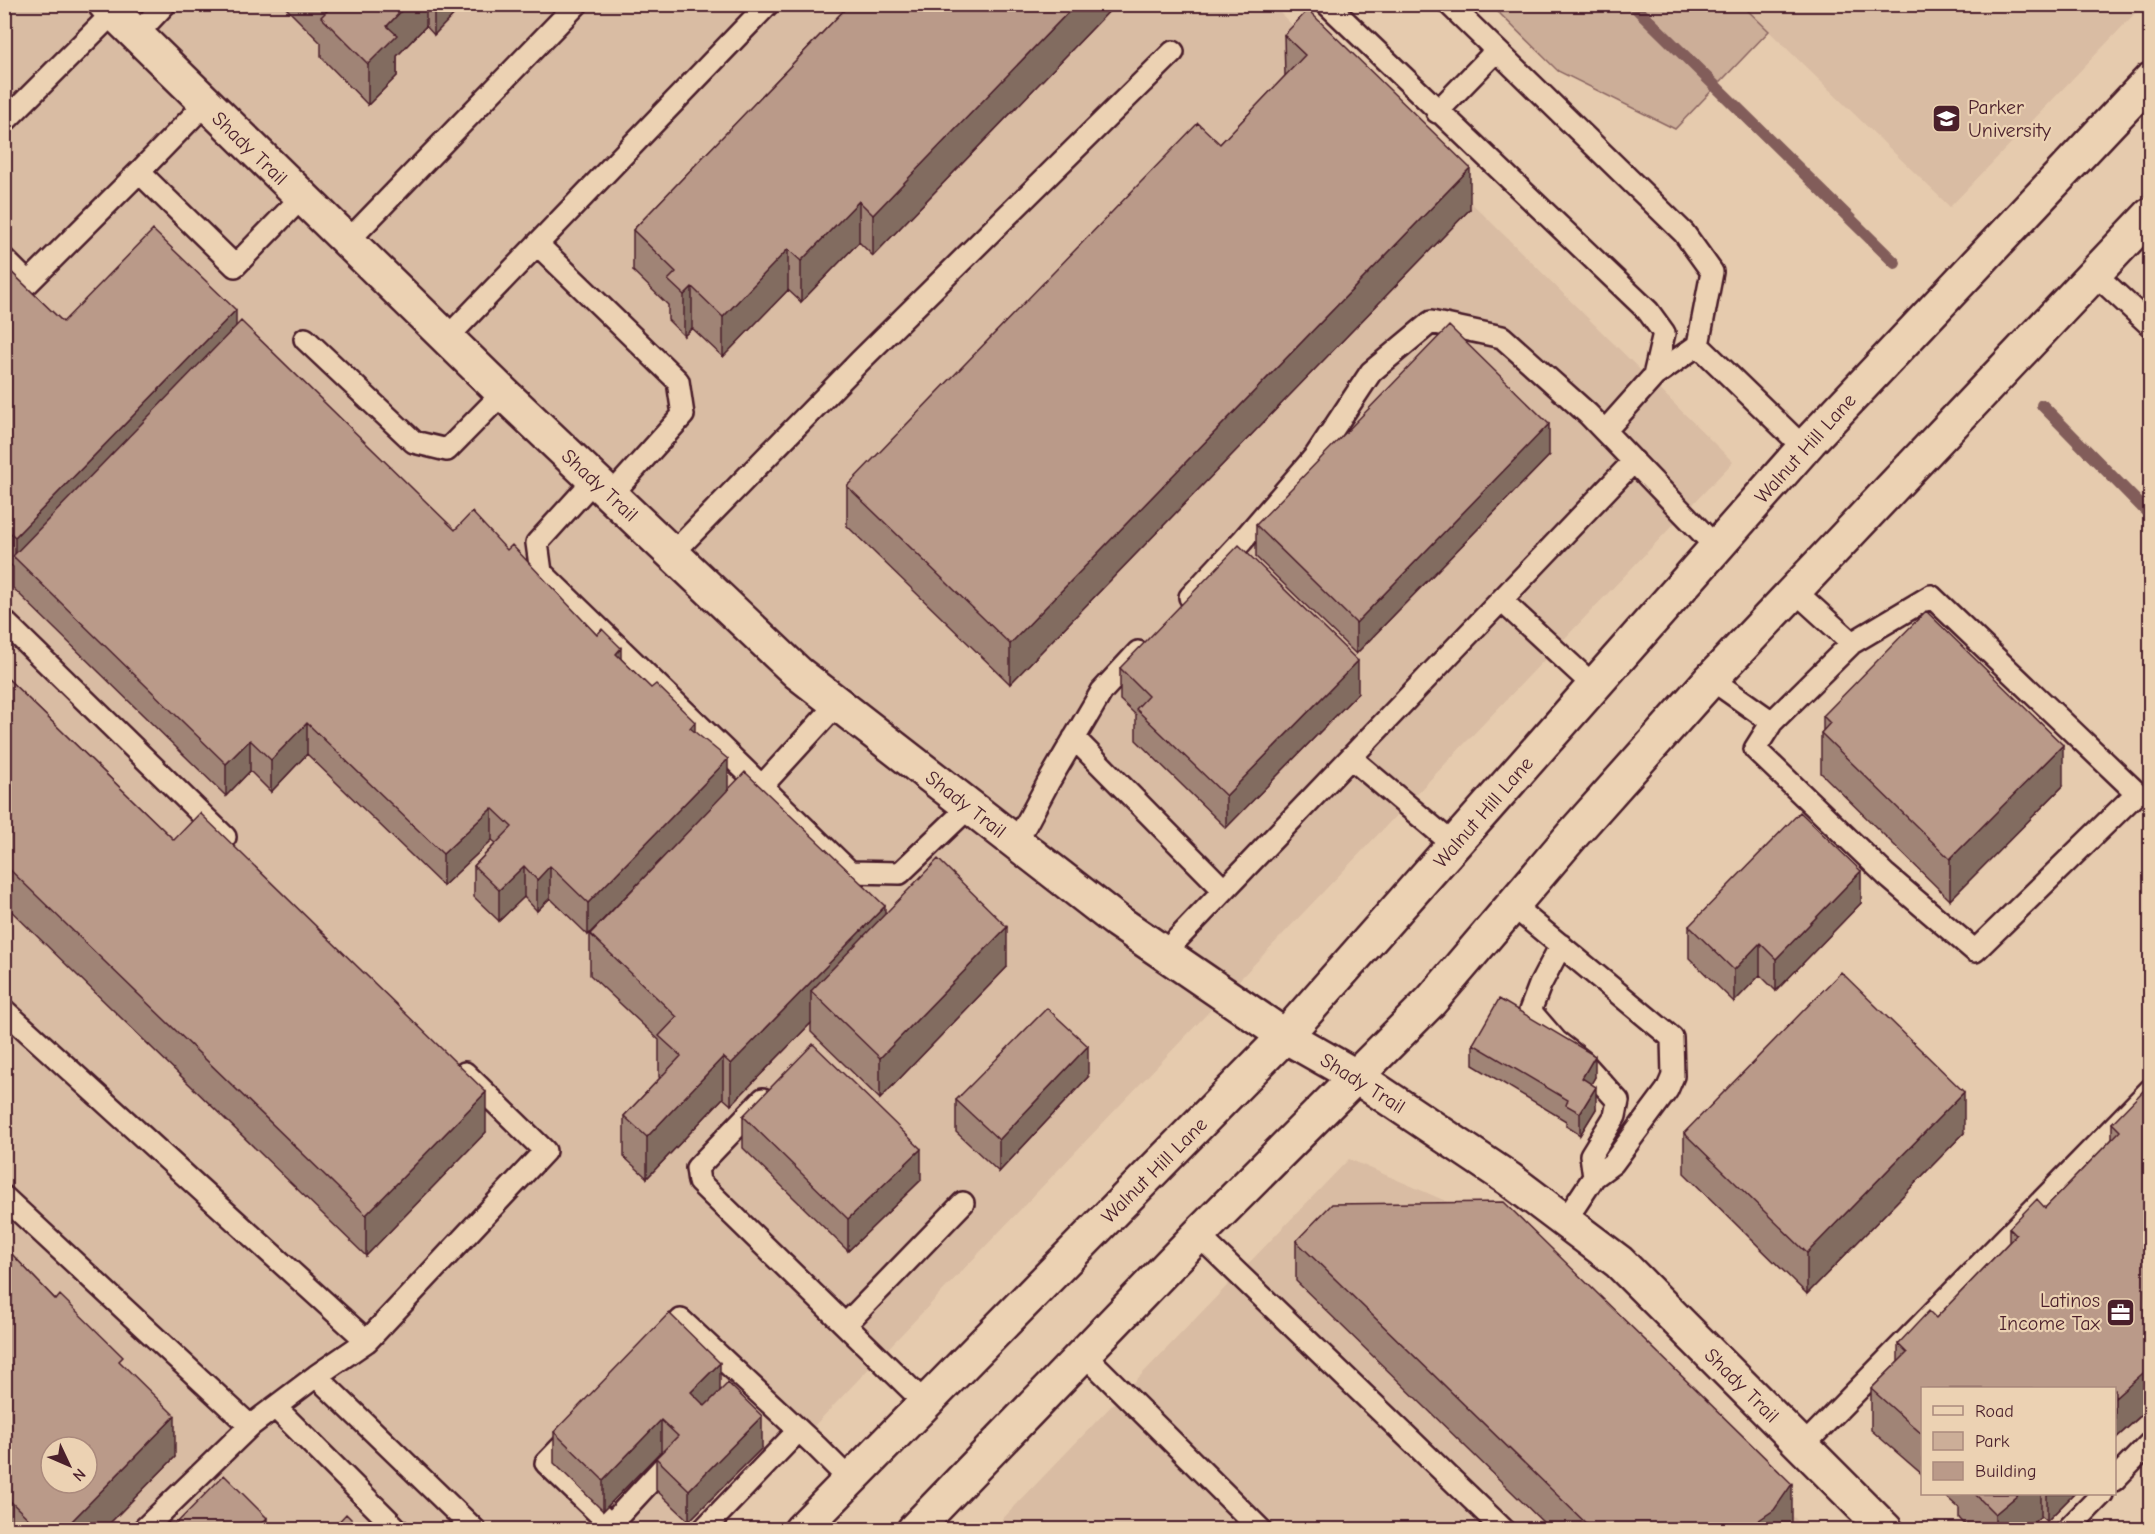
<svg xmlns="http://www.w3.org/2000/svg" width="2155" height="1534" font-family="'Comic Neue',sans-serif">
<rect width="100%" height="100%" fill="#e6cbae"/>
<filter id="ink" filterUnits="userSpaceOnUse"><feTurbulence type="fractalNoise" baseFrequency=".0167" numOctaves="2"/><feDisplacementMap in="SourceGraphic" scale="12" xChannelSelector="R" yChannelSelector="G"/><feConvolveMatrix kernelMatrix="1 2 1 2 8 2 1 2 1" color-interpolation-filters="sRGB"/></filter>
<g filter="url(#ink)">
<path fill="#d9bca3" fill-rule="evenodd" d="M5 5H1272L1733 462 716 1529 5 1530ZM51 1447H87V1483H51Z
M1742 5H2143L1950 207Z
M1349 1159 1494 1222 1806 1529 992 1530Z"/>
<path fill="#ccae98" stroke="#8b6662" stroke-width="1.5" d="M1491 5H1742L1769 31 1675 129 1558 71Z"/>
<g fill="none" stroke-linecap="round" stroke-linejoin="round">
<path stroke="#825d5a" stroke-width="12" d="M1632 4 1895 263
M2042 405 2150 515"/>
<defs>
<path id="lane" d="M1327 4 1648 311 1664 333 1654 376
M1449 4 1684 233 1712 272 1698 345 1804 448
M136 35 165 4
M1437 112 1496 51
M4 122 113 13
M139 172 205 104
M347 242 577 4
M537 244 678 381 683 415 611 495
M4 259 28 283 139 172 235 266 301 198
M2095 274 2150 325
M447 338 768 4
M305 339 414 442 447 450 503 393
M1605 431 1654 376 1698 345
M595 479 537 543 541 572 850 872 900 873 969 807
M673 553 860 361 1173 52
M1190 597 1242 541 1316 455 1371 372 1431 322 1502 337 1588 414 1716 547
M1501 600 1594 686
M4 621 225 837
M1711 679 1772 722 1755 749 1886 875 1975 951 2137 793 1931 596 1852 643 1795 591
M1772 722 1852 643
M1074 738 1224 890
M1351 758 1454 845
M762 786 837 704
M1016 843 1048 783 1102 691 1138 652
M1512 905 1672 1038 1673 1076 1667 1090 1613 1163 1594 1177 1565 1221
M1561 945 1540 985 1530 1011 1556 1041 1582 1061 1618 1101 1615 1116 1591 1155 1594 1177
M1164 953 1634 461
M4 1010 367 1341 316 1376 250 1426 143 1530
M763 1099 697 1168 699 1182 925 1403
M4 1197 250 1426
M1198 1235 1504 1530
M846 1324 963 1203
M367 1341 545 1151 465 1073
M660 1342 681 1320 817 1447 850 1480
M1083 1353 1261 1530
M316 1376 475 1530
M275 1407 398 1530
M573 1435 546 1463 616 1530
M1803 1446 2150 1090
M2114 1480 2150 1443
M610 1525 670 1460
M703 1530 799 1430
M2067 1530 2102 1494"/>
<path id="secondary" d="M105 4 503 393 798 673 1117 921 1285 1036 1357 1077 1509 1179 1619 1262 1886 1530
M801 1530 1285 1036 1810 441 2150 80
M914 1530 1198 1235 1431 1001 1574 833 1711 679 2150 215"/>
</defs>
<use href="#lane" stroke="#4a1f2b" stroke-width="26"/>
<use href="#secondary" stroke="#4a1f2b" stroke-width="38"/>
<use href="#lane" stroke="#ecd2b3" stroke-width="21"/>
<use href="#secondary" stroke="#ecd2b3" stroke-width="33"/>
</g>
<path fill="#a08476" stroke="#4a1f2b" stroke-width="1.5" d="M282 4H464L434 35 426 26 397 56V76L368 105 321 57V43Z
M850 4H1116L873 256 859 242 801 302 788 290 723 357 692 328 684 336 668 320V305L633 271V230Z
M1284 35 1470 209 1010 684 847 526V486L1220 144 1285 76Z
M4 265 63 322 236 327 455 530 507 550 597 635 695 732 728 790 885 914 1007 967 880 1099 811 1032V1023L731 1105 723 1098 647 1178 624 1157V1116L660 1078 659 1077V1040L590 975V934L663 857 588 935 550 898 537 911 524 897 499 921 474 897V866L496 843 492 840 443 886 307 754 271 792 250 771 226 796 13 588V567L4 559Z
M1549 456 1356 654 1256 557V525Z
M1120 668 1358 693 1226 828 1136 740V715L1120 700Z
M4 675 174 840 486 1132 366 1256 4 904Z
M1823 716 2063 786 1950 900 1821 773V733L1823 731Z
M1861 903 1776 991 1760 975 1734 1002 1689 958V926Z
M1473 1044 1595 1077 1591 1084 1596 1109 1580 1135 1566 1126V1121L1473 1065Z
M1088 1077 999 1172 956 1132V1100Z
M2151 1094V1407L2115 1439V1389H1923V1475L1871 1430V1389L1898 1362V1344L1936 1318 2009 1242V1228L2045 1208 2112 1139V1123Z
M743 1116 921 1180 848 1251 743 1148Z
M1684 1133H1964L1807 1294 1684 1173Z
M1296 1241 1792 1525 1789 1530H1551L1296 1281Z
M4 1246 56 1300 175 1457 103 1530H4Z
M720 1391 762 1448 689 1521 656 1490V1458L662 1452 661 1451 603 1511 554 1463V1432Z
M1943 1494H2074L2047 1521 2041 1516 2025 1530H1970L1959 1518V1508Z"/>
<path fill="#826c60" stroke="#4a1f2b" stroke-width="1.5" d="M408 4H426V26L397 56V76L368 105V64L387 26Z
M434 4H464L434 35Z
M1076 4H1116L873 256V215Z
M1470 168V209L1010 684V644Z
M859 201V242L801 302V261Z
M788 249V290L723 357V317Z
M692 287V328L684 336V295Z
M236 310V342L15 558V537Z
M1549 424V456L1356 654V623Z
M621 648V680L616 654Z
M1358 661V693L1226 828V796Z
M695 722V754L690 728Z
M307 723V754L271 792V760Z
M250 740V771L226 796V764Z
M2063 745V786L1950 900V859Z
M728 759V791L588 935V903Z
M492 808V840L443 886V854Z
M524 866V897L499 921V890Z
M550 866V898L537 911V880Z
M1861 871V903L1776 991V959Z
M885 906V947L811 991V1023L731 1105V1064Z
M1007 927V967L880 1099V1058Z
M1760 943V975L1734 1002V970Z
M1088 1046V1077L999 1172V1140Z
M1595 1056V1077L1582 1100V1078Z
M723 1057V1098L647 1178V1137Z
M1596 1087V1109L1580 1135V1113Z
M486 1092V1132L366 1256V1215Z
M1964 1092V1133L1807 1294V1253Z
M921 1149V1180L848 1251V1219Z
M720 1363V1394L691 1424V1392Z
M2150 1366V1407L2115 1439V1398Z
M175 1416V1457L103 1530H63Z
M762 1416V1448L689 1521V1490Z
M661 1420V1451L603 1511V1480Z
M1792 1484V1525L1789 1530H1744Z
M2019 1494H2041V1516L2025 1530H1995V1514Z
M2047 1494H2074L2047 1521Z
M267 1518V1530H255Z"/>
<path fill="#ba9a89" stroke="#4a1f2b" stroke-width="1.5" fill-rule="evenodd" d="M323 4H408L387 26 397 35 368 64 321 17 328 10Z
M850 4H1076L873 215 859 201 801 261 788 249 723 317 692 287 684 295 668 280 676 272 633 230Z
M1308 10 1470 168 1010 644 847 486 1198 123 1220 144 1305 55 1284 35Z
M153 230 236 310 15 537 4 527V265L63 322Z
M241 321 455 530 472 512 507 550 512 545 597 635 602 629 621 648 616 654 651 688 656 684 695 722 690 728 728 759 588 903 550 866 537 880 524 866 499 890 474 866 512 827 492 808 443 854 307 723 271 760 250 740 226 764 13 556Z
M1449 326 1549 424 1356 623 1256 525Z
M1239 545 1358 661 1226 796 1136 709 1148 696 1120 668Z
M1926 611 2063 745 1950 859 1821 733 1830 723 1823 716Z
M4 675 174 840 200 813 486 1092 366 1215 4 864Z
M745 772 885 906 731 1064 723 1057 647 1137 624 1116 681 1056 659 1036 677 1017 590 934Z
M1800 812 1861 871 1776 959 1760 943 1734 970 1689 926Z
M938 859 1007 927 880 1058 811 991Z
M1841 972 1964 1092 1807 1253 1684 1133Z
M1499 999 1595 1056 1582 1078 1596 1087 1580 1113 1566 1105 1568 1100 1473 1044Z
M1047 1008 1088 1046 999 1140 956 1100Z
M813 1044 921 1149 848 1219 743 1116Z
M2145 1089 2151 1094V1366L2115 1398V1389H1923V1435L1871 1389 1907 1353 1898 1344 1929 1311 1936 1318 2016 1235 2009 1228 2037 1199 2045 1208 2120 1131 2112 1123Z
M1504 1202 1792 1484 1774 1510 1744 1530H1593L1296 1241 1332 1204Z
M4 1246 56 1300 60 1295 123 1357 119 1361 175 1416 63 1530H40L4 1495ZM51 1447H87V1483H51Z
M669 1313 720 1363 691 1392 705 1406 728 1383 762 1416 689 1490 656 1458 678 1436 661 1420 603 1480 554 1432Z
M224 1475 267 1518 255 1530H170Z
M1975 1494H2019L1995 1514Z
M346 1514 362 1530H331Z"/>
</g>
<defs>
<symbol id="university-square" viewBox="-11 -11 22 22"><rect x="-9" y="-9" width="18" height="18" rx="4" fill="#4a1f2b" stroke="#ecd2b3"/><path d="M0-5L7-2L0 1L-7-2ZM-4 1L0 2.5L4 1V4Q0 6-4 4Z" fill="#fff"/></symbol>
<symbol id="office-square" viewBox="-11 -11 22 22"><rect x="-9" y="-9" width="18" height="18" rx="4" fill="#4a1f2b" stroke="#ecd2b3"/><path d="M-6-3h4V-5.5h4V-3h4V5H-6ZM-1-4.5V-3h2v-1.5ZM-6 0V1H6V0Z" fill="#fff"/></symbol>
</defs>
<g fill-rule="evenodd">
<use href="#university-square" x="1930" y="102" width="33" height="33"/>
<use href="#office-square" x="2104" y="1296" width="33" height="33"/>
</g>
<g text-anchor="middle" stroke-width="4.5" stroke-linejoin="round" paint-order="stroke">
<g font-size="20" fill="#4a1f2b" stroke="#ecd2b3" text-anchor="start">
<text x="1968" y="114">Parker<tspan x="1968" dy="23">University</tspan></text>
<text x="2100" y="1307" text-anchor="end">Latinos<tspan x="2100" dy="23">Income Tax</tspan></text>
</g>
<g font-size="20" fill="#4a1f2b" stroke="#ecd2b3">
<text transform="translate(250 148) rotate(44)" y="7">Shady Trail</text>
<text transform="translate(1805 448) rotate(-48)" y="7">Walnut Hill Lane</text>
<text transform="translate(600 485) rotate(43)" y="7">Shady Trail</text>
<text transform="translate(966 804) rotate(38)" y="7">Shady Trail</text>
<text transform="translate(1483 812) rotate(-49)" y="7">Walnut Hill Lane</text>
<text transform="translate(1363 1083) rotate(32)" y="7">Shady Trail</text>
<text transform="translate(1154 1170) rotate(-45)" y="7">Walnut Hill Lane</text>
<text transform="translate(1742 1385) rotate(45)" y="7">Shady Trail</text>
</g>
</g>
<rect width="2155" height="1534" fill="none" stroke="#ecd2b3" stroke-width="24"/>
<rect x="12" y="12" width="2131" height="1510" fill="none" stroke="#4a1f2b" stroke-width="2" filter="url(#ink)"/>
<rect x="1921" y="1387" width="195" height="108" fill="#ecd2b3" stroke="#ab8a7d" stroke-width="1.5"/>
<rect x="1933" y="1406" width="30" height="9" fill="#ecd2b3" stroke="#ab8a7d" stroke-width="1.5"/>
<text x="1975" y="1417" font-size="18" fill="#4a1f2b">Road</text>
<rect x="1933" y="1432" width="30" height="18" fill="#ccae98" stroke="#ab8a7d" stroke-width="1.5"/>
<text x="1975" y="1447" font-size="18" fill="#4a1f2b">Park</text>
<rect x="1933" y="1462" width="30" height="18" fill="#ba9a89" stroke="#ab8a7d" stroke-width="1.5"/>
<text x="1975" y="1477" font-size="18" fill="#4a1f2b">Building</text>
<g transform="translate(69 1465) rotate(134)"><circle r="28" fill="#ecd2b3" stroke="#ab8a7d" stroke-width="1.5"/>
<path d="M0-4.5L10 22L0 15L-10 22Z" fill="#4a1f2b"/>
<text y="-9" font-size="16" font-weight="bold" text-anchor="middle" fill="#4a1f2b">N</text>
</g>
</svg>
